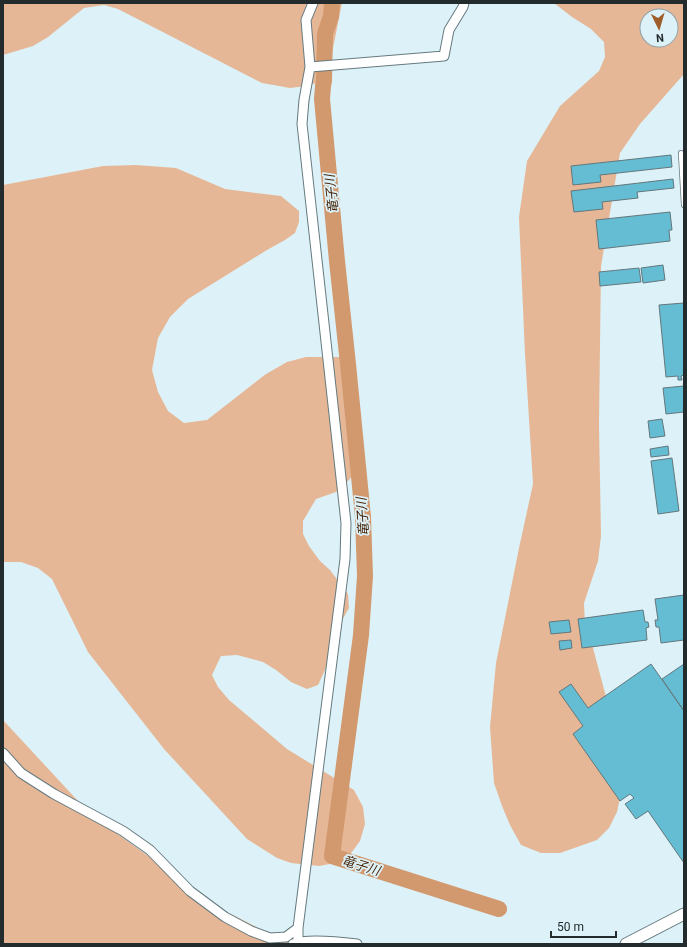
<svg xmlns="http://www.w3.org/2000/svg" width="687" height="947" font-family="Roboto,'Noto Sans JP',sans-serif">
<rect width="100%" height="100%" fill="#dcf2f8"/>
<path fill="#e6b796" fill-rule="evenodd" d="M3 3H342L329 68 319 82 307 86 290 88 262 83 118 9 104 5 84 8 48 37 33 46 3 55Z
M554 3H684V74L640 124 620 153 601 266 599 424 601 536 598 561 584 603 585 626 593 648 617 738 624 780 617 812 609 828 597 840 560 853H541L521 845 510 825 502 806 494 783 490 727 496 663 519 548 533 484 525 354 519 217 527 161 560 106 599 71 605 57 604 42 591 29 572 17ZM647 16H671V40H647Z
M136 165 176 168 225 189 281 196 299 211V222L295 233 285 240 267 250 188 299 170 317 158 338 152 370 158 392 168 411 184 423 207 420 266 374 287 362 306 357H341L349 371 356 387 359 419 360 447 358 461 350 479 336 492 316 499 303 521V534L309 546 320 561 330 570 348 594 349 608 336 631 325 670 318 685 307 689 291 682 276 670 263 662 237 655 221 656 212 675 218 687 229 700 287 749 354 790 363 807 365 824 360 841 352 852 341 862 319 866 291 863 277 858 247 839 164 749 88 652 52 579 38 568 21 562H3V185L103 166Z
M3 720 91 815 225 911 290 944H3Z"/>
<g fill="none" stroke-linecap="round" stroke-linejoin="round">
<path stroke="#d2986e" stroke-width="16" d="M332 3 331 16 325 34 324 81 323 86 322 99 337 261 348 364 363 517 365 576 361 635 332 856 499 909"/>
</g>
<path fill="#65bdd3" stroke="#63777c" d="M671 155 672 167 600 175 601 182 573 185 571 166Z
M673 179 674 188 637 192 638 198 602 202 603 209 574 212 571 191Z
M670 212 672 230H669L670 241 599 249 596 220Z
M663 265 665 280 643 283 641 268Z
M639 268 641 282 600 286 599 272Z
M684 303V375L681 376 682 380H678V376L666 377 659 305Z
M684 386V412L666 414 663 388Z
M662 419 665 436 650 438 648 421Z
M668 446 669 455 651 457 650 449Z
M672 458 679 511 658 514 651 461Z
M684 595V640L661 643 659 627H656L655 620H658L655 599Z
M643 610 645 622H648L649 627 646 628 647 640 582 648 578 619Z
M569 620 571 632 551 634 549 622Z
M571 640 572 648 560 650 559 641Z
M651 664 684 711V863L648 811 636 819 625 804 634 798 630 794 620 801 573 734 583 726 559 692 571 684 588 708Z
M684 664V711L662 679Z"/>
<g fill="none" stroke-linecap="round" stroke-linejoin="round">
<defs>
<path id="service" d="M681 153 684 205"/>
<path id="minor" d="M310 67 444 56 449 30 463 7 464 3
M3 753 21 773 54 794 123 831 150 850 190 891 225 917 251 931 270 938 286 937 298 928
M298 942V928L345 559 346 523 302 124 304 100 310 67 306 20 313 3
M293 944C307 938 341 942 357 944"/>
<path id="tertiary" d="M626 944 684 914"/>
</defs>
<use href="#service" stroke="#667a7f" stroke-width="6"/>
<use href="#minor" stroke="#667a7f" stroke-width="11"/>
<use href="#tertiary" stroke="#667a7f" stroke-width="13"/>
<use href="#service" stroke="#fff" stroke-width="4.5"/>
<use href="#minor" stroke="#fff" stroke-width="9"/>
<use href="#tertiary" stroke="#fff" stroke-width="11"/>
</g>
<g text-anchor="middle" stroke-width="3.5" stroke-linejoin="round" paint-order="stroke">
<g font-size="13" font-style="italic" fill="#431d00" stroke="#dcf2f8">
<text transform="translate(331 194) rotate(-96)" y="5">竜子川</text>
<text transform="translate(362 517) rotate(-94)" y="5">竜子川</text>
<text transform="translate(361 865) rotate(17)" y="5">竜子川</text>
</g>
</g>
<rect width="687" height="947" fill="none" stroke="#232b2d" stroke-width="8"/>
<g transform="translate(659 28) rotate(175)"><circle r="19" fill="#dcf2f8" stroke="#92a2a7"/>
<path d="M0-3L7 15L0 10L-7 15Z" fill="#9f5e29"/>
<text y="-6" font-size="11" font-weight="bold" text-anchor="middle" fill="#232b2d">N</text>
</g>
<path d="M551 931v6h65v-6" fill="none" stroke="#232b2d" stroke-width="2"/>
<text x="557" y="931" font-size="12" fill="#232b2d" stroke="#dcf2f8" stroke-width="3" paint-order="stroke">50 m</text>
</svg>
